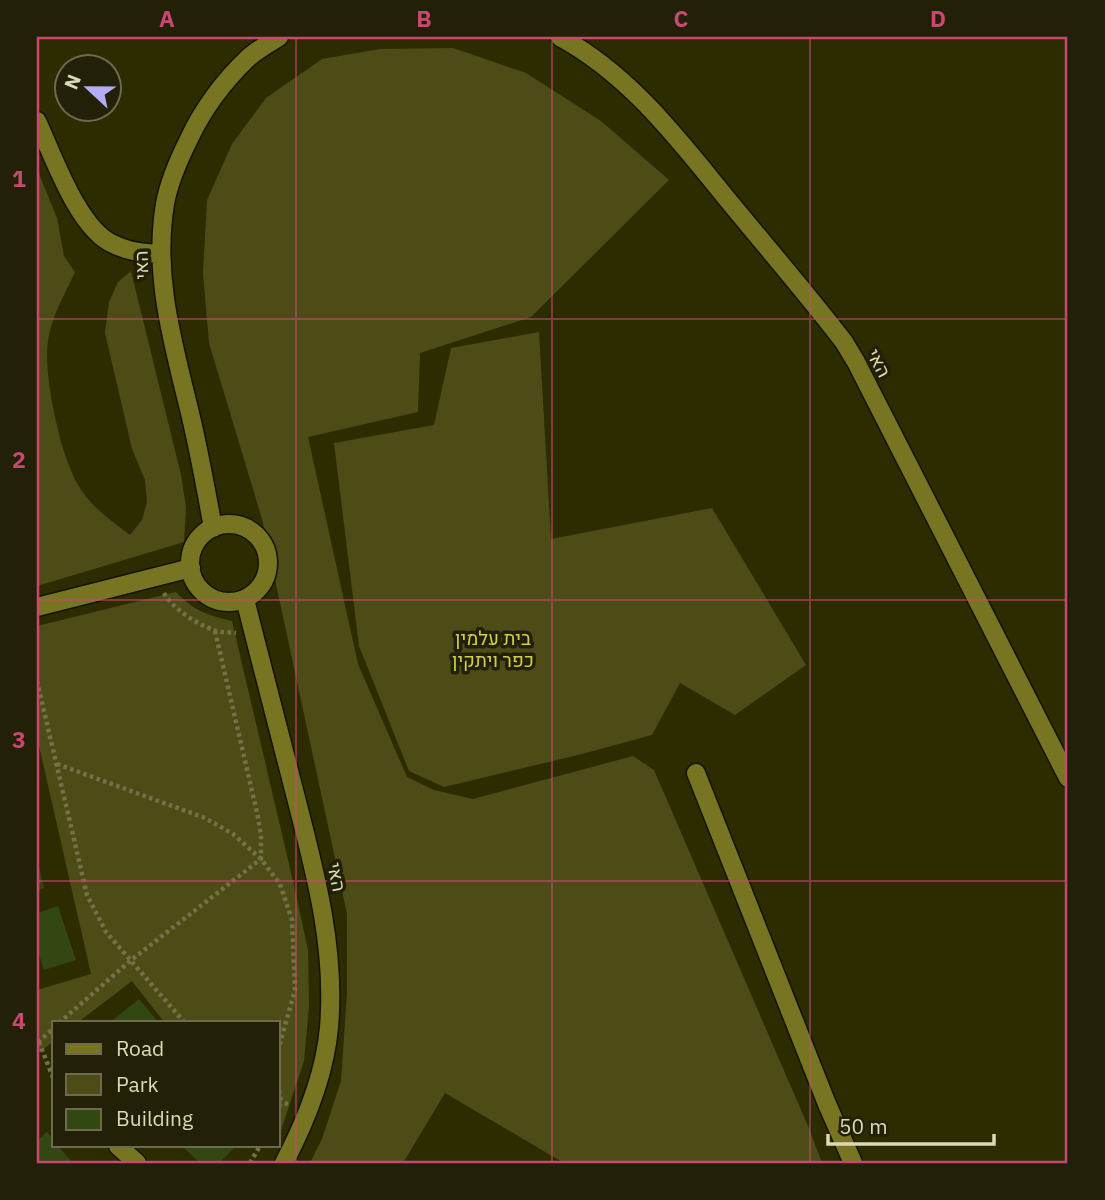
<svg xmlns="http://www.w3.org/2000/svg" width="1105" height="1200" font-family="'IBM Plex Sans',Heebo,sans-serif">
<rect width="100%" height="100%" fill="#2d2c00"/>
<path fill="#4d4c17" d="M453 48 526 73 601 121 669 180 531 317 420 353 418 412 308 437 358 664 407 777 434 790 473 799 633 756 654 770 808 1126 822 1163H564L445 1093 403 1163H310L322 1139 341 1081 347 993V914L262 519 209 343 203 273 207 200 232 144 266 98 322 59 380 49Z
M37 169 57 218 64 256 75 272C65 294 51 317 48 341 43 375 60 453 77 483 89 505 110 520 130 535L142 520 147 502 145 480 132 449 105 333 109 302 118 282 131 271 181 475 186 507 184 542 37 586Z
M539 332 551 539 712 508 806 665 735 715 680 683 652 735 582 754 444 787 409 771 359 646 334 443 434 425 451 348Z
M176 592C194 611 207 615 232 621L293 881 308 950 309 1007 304 1061 278 1139V1023H165L132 981 77 1023H54V1041L37 1054V990L91 974 37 737V626Z"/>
<path fill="#324711" d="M38 862 44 888 37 890V863Z
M58 906 76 960 44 970 37 948V913Z
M139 999 159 1023H109Z
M47 1132 54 1141V1146H58L73 1163H37V1141Z
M182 1146H236L219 1163H200Z"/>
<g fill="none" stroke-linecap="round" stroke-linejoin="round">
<defs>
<path id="minor" d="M560 37C632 76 681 143 732 205 769 250 808 295 844 342L856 362 1068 778
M37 121C53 155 78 229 113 244 129 252 144 253 161 254
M190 563a39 39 0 1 1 78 0a39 39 0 1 1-78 0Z
M213 528C206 489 199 451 190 413 173 343 153 276 165 204 169 181 179 159 189 139 203 109 224 81 248 58 257 50 269 43 279 37
M245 599C261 663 278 727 294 790 314 868 336 946 329 1027 325 1075 306 1121 284 1163
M37 607 191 568
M696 773 827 1104 853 1163
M118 1146 137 1163"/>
</defs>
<use href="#minor" stroke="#141300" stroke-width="21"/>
<path stroke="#727148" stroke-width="4.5" stroke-dasharray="3.5 3.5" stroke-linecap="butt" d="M164 593C172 608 198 625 214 630 220 633 229 632 236 633
M37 681 87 895 106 932 185 1023
M57 764 205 818 233 834 261 859 280 884 292 920 295 990 278 1050
M59 1023 130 961 261 859V837L258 817 215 631
M38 1042 54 1028
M39 1042 54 1080
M278 1083 281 1102 278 1110
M278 1101 291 1105
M250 1163 260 1146"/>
<use href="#minor" stroke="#777522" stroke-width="18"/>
</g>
<path fill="none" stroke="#c84871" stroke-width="2" stroke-opacity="0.55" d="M296 37V1163M552 37V1163M810 37V1163M37 319H1068M37 600H1068M37 881H1068"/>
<g text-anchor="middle" stroke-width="7" stroke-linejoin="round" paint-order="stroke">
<g font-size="19" fill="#dadab4" stroke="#222108">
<text transform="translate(141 265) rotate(-92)" y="7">האי</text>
<text transform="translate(879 363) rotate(62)" y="7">האי</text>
<text transform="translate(337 877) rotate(78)" y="7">האי</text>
</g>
<g font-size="19" fill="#d2ce48" stroke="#222108">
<text x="493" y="645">בית עלמין<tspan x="493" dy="22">כפר ויתקין</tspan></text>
</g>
</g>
<rect width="1105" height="1200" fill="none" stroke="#222108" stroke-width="77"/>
<rect x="52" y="1021" width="228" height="126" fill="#222108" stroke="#6c6b4d" stroke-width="2"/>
<rect x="66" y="1044" width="35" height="10" fill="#777522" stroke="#6c6b4d" stroke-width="2"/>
<text x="116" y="1056" font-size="21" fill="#dadab4">Road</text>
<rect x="66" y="1074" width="35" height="21" fill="#4d4c17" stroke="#6c6b4d" stroke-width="2"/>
<text x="116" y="1092" font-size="21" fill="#dadab4">Park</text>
<rect x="66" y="1109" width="35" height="21" fill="#324711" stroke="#6c6b4d" stroke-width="2"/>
<text x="116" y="1126" font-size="21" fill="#dadab4">Building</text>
<g transform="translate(88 88) rotate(292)"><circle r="33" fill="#222108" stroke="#6c6b4d" stroke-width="2"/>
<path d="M0-5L12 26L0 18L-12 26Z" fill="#b3acf9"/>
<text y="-10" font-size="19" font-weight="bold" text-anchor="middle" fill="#dadab4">N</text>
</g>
<path d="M828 1134v10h166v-10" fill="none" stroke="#dadab4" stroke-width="3.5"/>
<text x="839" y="1134" font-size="21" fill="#dadab4" stroke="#222108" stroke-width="5" paint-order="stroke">50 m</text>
<rect x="38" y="38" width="1028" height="1124" fill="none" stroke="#c84871" stroke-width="2.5"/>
<g font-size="23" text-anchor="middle" font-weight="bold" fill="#c84871">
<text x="167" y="27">A</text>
<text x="424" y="27">B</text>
<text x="681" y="27">C</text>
<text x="938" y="27">D</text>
<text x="19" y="187">1</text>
<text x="19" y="468">2</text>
<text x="19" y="748">3</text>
<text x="19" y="1029">4</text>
</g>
</svg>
